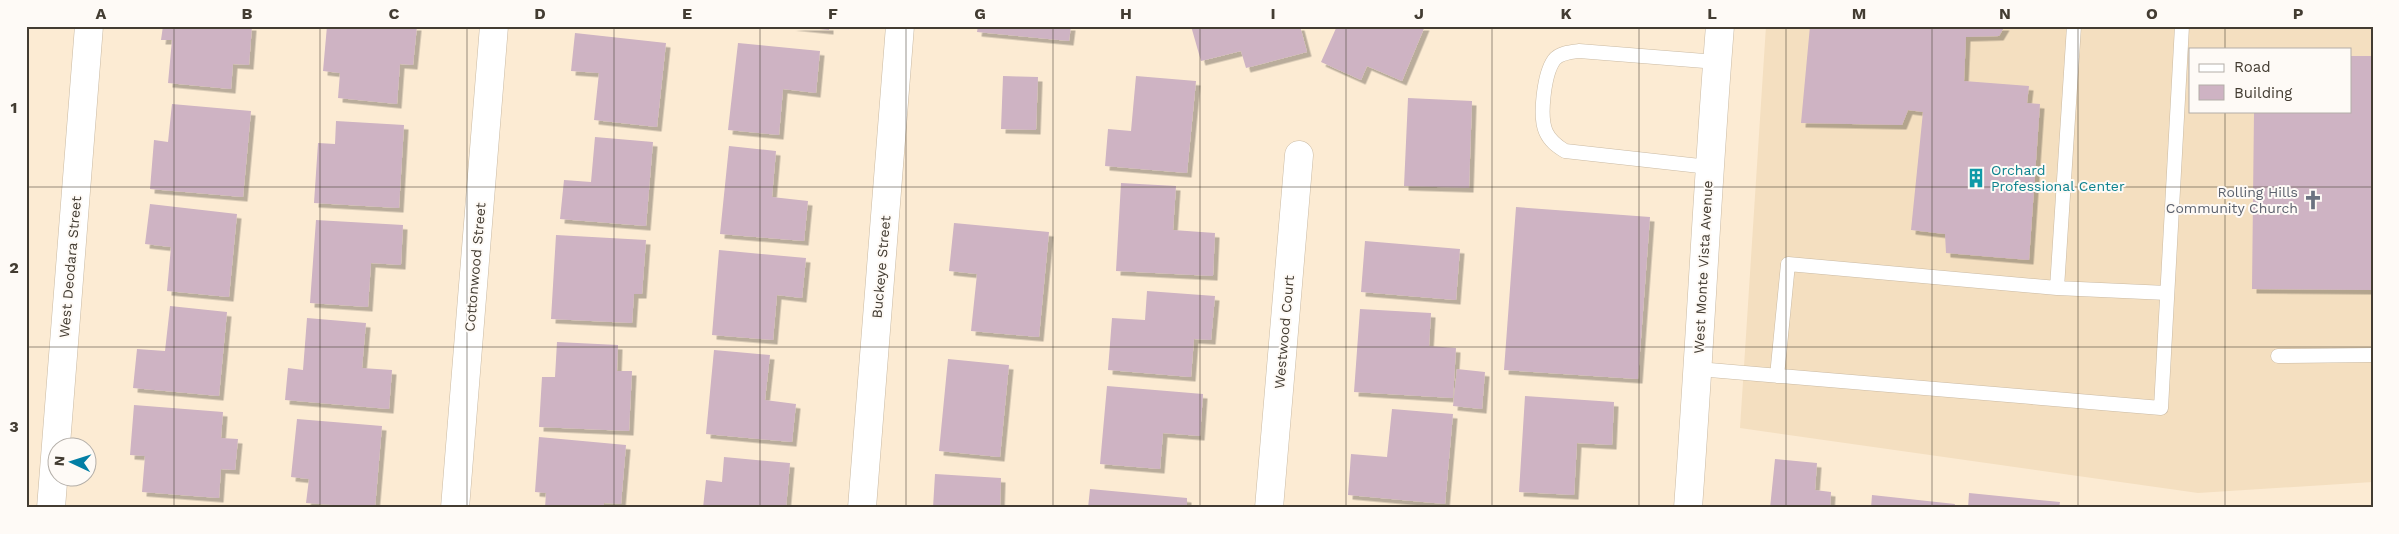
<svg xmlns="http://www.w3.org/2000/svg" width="2399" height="534" font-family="'Work Sans',sans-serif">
<defs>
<filter id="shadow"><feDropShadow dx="4.5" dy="4.5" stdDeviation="0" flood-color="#0004"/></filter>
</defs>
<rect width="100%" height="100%" fill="#fcebd3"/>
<path fill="#f4dfc0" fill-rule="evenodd" d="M1766 26H2373V482L2198 493 1740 428ZM2190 49H2350V111H2190Z"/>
<path fill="#ceb3c3" filter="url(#shadow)" d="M163 26H252L249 65 233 64 231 89 168 83 172 40H161Z
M327 26H417L413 65 400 64 397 104 338 98 340 73 323 71Z
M791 26H829V30Z
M978 26H1071L1069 41 977 32Z
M1191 26H1300L1307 52 1246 68 1241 51 1201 61Z
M1337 26H1425L1402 81 1367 66 1361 80 1321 62Z
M1810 26H2005L1999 36 1966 37 1964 81 2029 86 2027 103 2040 104 2029 260 1946 253 1945 234 1911 230 1923 112 1908 110 1902 125 1801 123Z
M575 33 666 43 657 127 594 120 599 73 571 71Z
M738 43 820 51 816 93 783 89 779 135 728 130Z
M2350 56H2373V290L2252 289 2254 111H2350Z
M1003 76 1038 77 1036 130 1001 129Z
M1136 76 1196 81 1187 173 1105 166 1108 129 1131 131Z
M1408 98 1472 101 1469 188 1404 186Z
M172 104 251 111 243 197 150 189 154 140 168 142Z
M336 121 404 125 399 208 314 203 318 143 335 144Z
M595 137 653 142 646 226 560 219 564 180 591 182Z
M729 146 776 151 772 197 808 201 804 241 720 234Z
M1121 183 1176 186 1173 230 1215 233 1213 276 1116 271Z
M150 204 237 214 229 297 167 291 171 247 145 244Z
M1516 207 1650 217 1638 379 1504 370Z
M316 220 403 225 401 265 371 263 368 307 310 303Z
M954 223 1049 232 1039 337 971 331 977 274 949 271Z
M556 235 646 240 642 294H634L632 323 551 319Z
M1365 241 1460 249 1456 300 1361 292Z
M719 250 806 258 802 298 777 295 773 340 712 335Z
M1147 291 1215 296 1211 340 1194 339 1191 377 1108 370 1112 318 1145 320Z
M170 306 227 312 219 396 133 388 137 349 165 351Z
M1360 309 1431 313 1429 346 1456 348 1453 398 1354 392Z
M307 318 366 323 362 368 392 370 389 409 285 400 288 368 303 370Z
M557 342 618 345 617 371H632L629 431 539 427 542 377H555Z
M714 350 770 355 765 400 796 404 792 442 706 434Z
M948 359 1009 365 1000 457 939 451Z
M1457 369 1485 372 1482 409 1453 406Z
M1107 386 1203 394 1200 436 1163 433 1160 469 1100 464Z
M1525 396 1614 402 1612 445 1577 443 1574 495 1519 492Z
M134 405 223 412 221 438 238 439 235 470 221 469 219 498 142 492 145 456 130 455Z
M1392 409 1453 414 1445 504 1348 495 1351 454 1387 457Z
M297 419 382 426 375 508 306 503 309 479 291 477Z
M539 437 626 445 621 504 604 503V508H545L546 493 535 492Z
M724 457 790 463 786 508H703L706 480 722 482Z
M1775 459 1817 463 1815 490 1831 492 1830 508H1770Z
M935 474 1001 478 1000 508H933Z
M1090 489 1187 498V508H1088Z
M1969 493 2060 502 2059 508H1968Z
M1872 495 1955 504 1954 508H1871Z"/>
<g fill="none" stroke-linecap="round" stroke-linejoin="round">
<defs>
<path id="service" d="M1709 167 1565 151C1557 146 1550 141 1546 132 1539 117 1544 74 1554 60 1559 53 1570 52 1579 51L1717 62
M2057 288 2074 26
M2278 356 2373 355
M1698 369 2161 408 2182 26
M1777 376 1788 264 2057 288 2167 293"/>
<path id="minor" d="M51 508 89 26
M455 508 494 26
M862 508 900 26
M1269 508 1299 155"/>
<path id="tertiary" d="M1688 508C1700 347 1707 187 1720 26"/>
</defs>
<use href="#service" stroke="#cabaa3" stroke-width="15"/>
<use href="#minor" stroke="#cabaa3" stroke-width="29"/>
<use href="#tertiary" stroke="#cabaa3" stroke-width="29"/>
<use href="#service" stroke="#fff" stroke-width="14"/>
<use href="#minor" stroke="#fff" stroke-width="28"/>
<use href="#tertiary" stroke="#fff" stroke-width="28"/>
</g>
<path fill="none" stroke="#433c32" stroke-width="1" stroke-opacity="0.55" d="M174 26V508M320 26V508M467 26V508M614 26V508M760 26V508M906 26V508M1053 26V508M1200 26V508M1346 26V508M1492 26V508M1639 26V508M1786 26V508M1932 26V508M2078 26V508M2225 26V49M2225 111V508M26 187H2373M26 347H2373"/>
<defs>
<symbol id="building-bare" viewBox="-9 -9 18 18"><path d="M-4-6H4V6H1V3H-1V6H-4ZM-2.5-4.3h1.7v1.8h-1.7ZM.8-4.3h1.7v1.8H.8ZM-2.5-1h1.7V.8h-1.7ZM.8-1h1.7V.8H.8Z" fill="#0f9aa8" stroke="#fefaf6" stroke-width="2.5" paint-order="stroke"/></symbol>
<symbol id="church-bare" viewBox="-9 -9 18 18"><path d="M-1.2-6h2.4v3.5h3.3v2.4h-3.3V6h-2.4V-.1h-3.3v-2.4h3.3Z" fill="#6b7280" stroke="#fefaf6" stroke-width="2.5" paint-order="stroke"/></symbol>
</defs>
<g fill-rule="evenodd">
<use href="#building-bare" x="1962" y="164" width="28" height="28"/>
<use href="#church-bare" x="2299" y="186" width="28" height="28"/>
</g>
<g text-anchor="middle" stroke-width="4" stroke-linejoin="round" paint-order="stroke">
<g font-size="14" fill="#0d838f" stroke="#fefaf6" text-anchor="start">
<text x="1991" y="175">Orchard<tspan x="1991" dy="16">Professional Center</tspan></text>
</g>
<g font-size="14" fill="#5b616d" stroke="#fefaf6" text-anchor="end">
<text x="2298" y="197">Rolling Hills<tspan x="2298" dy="16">Community Church</tspan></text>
</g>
<g font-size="14" fill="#433c32" stroke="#fefaf6">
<text transform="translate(70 267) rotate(-85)" y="5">West Deodara Street</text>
<text transform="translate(475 267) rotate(-85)" y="5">Cottonwood Street</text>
<text transform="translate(881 267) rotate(-85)" y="5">Buckeye Street</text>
<text transform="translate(1703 267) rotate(-87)" y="5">West Monte Vista Avenue</text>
<text transform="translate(1284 332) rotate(-85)" y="5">Westwood Court</text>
</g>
</g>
<rect width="2399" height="534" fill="none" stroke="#fefaf6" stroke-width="55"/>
<rect x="2189" y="48" width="162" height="65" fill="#fefaf6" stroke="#b3aea8"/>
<rect x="2199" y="64" width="25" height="8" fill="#ffffff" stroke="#b3aea8"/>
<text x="2234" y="72" font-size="15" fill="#433c32">Road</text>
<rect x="2199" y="85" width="25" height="15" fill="#ceb3c3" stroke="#b3aea8"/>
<text x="2234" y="98" font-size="15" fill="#433c32">Building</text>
<g transform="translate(72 462) rotate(274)"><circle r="24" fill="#fefaf6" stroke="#b3aea8"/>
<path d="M0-4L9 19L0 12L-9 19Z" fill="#037fa5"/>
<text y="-8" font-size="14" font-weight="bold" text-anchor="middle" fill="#433c32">N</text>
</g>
<rect x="28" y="28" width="2344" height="478" fill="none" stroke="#433c32" stroke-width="2"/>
<g font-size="16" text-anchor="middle" font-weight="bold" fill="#433c32">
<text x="101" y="19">A</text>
<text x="247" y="19">B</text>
<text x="394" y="19">C</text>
<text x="540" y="19">D</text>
<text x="687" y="19">E</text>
<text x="833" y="19">F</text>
<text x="980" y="19">G</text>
<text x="1126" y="19">H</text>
<text x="1273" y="19">I</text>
<text x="1419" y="19">J</text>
<text x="1566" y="19">K</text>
<text x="1712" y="19">L</text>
<text x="1859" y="19">M</text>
<text x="2005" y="19">N</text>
<text x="2152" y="19">O</text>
<text x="2298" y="19">P</text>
<text x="14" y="113">1</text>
<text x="14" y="273">2</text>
<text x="14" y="432">3</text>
</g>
</svg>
